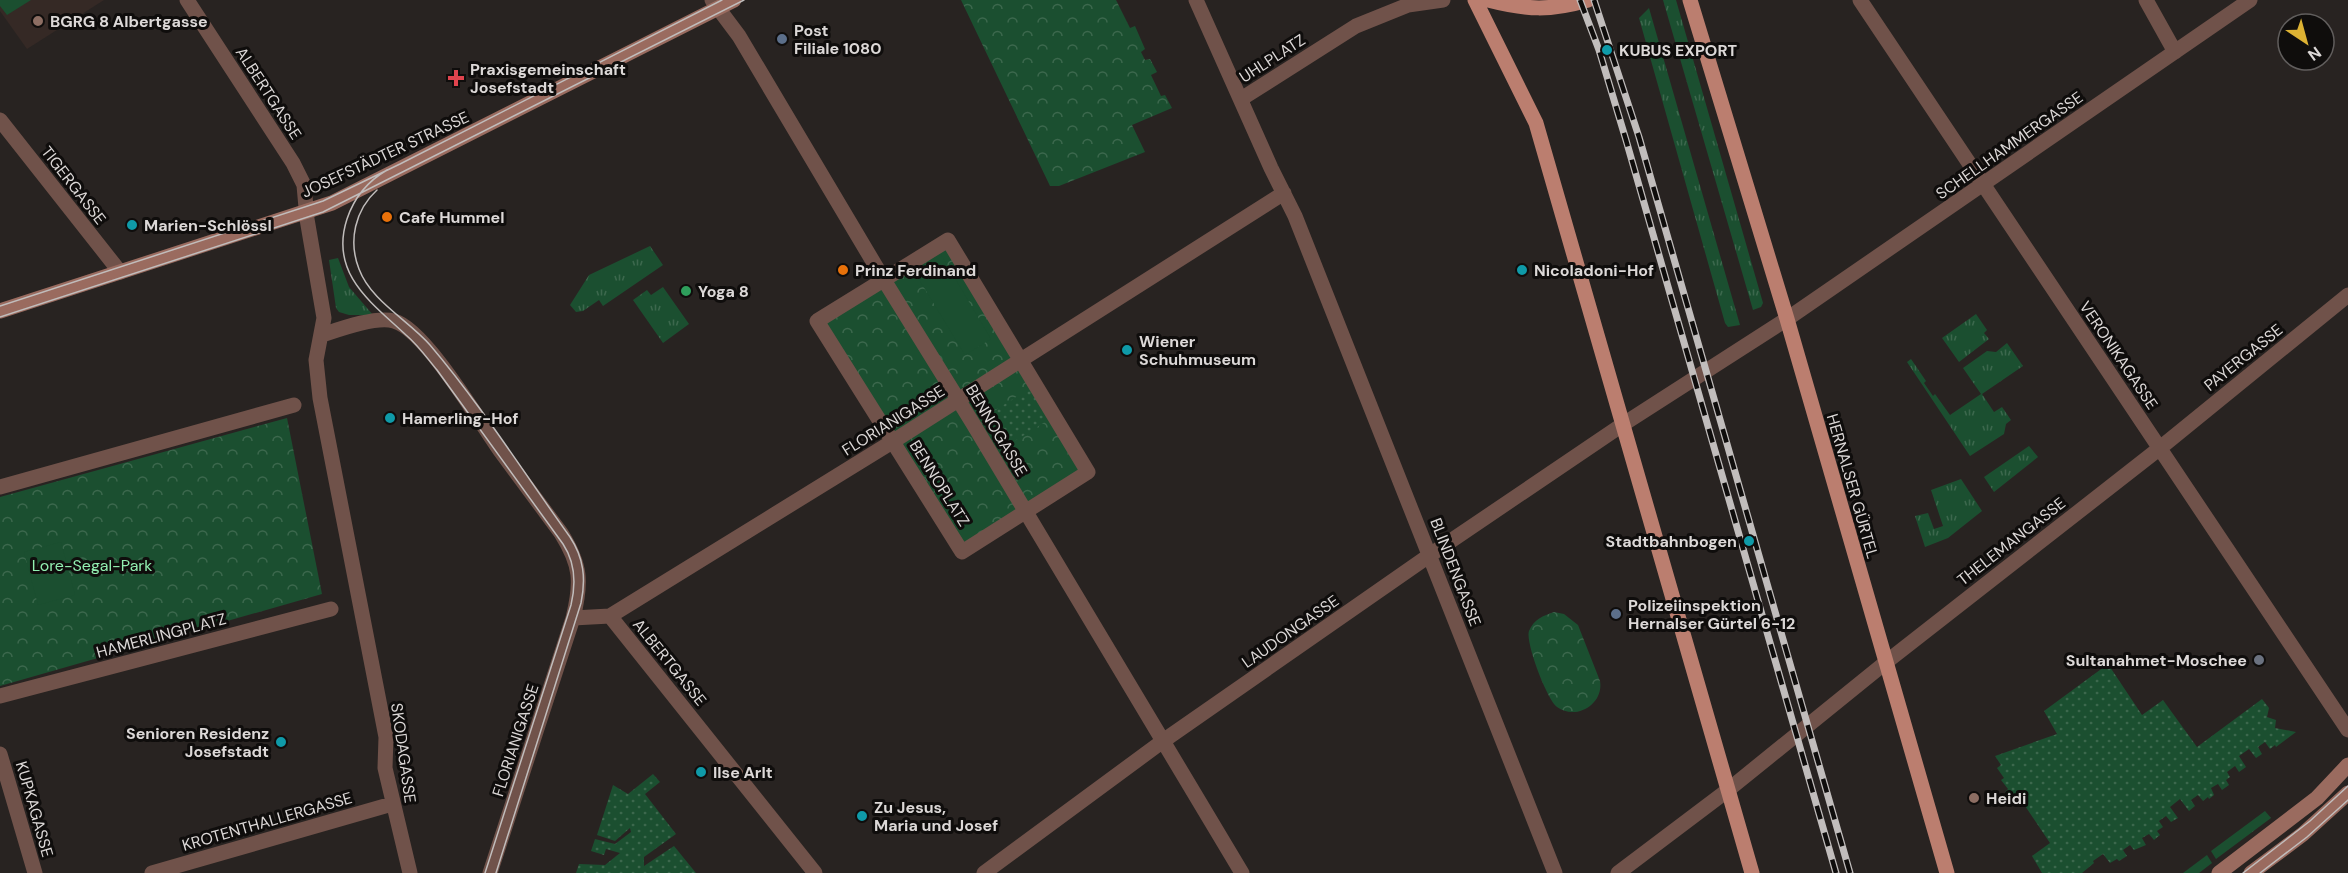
<svg xmlns="http://www.w3.org/2000/svg" width="2348" height="873" font-family="'DM Sans',sans-serif">
<defs>
<pattern id="grass-tufts" width="24" height="20" patternUnits="userSpaceOnUse" patternTransform="scale(1.5)"><rect width="24" height="20" fill="#1b4f30"/><path d="M3 7l-1-3M5 7V3M7 7l1-3M15 17l-1-3M17 17v-4M19 17l1-3" fill="none" stroke="#3c684d"/></pattern>
<pattern id="park-crowns" width="20" height="18" patternUnits="userSpaceOnUse" patternTransform="scale(1.5)"><rect width="20" height="18" fill="#1b4f30"/><path d="M2 6a3 3 0 1 1 6 0M12 15a3 3 0 1 1 6 0" fill="none" stroke="#3c684d"/></pattern>
<pattern id="garden-dots" width="8" height="8" patternUnits="userSpaceOnUse" patternTransform="scale(1.5)"><rect width="8" height="8" fill="#1b4f30"/><path d="M2 2h.1M6 6h.1" fill="none" stroke="#3c684d" stroke-width="1.8" stroke-linecap="round"/></pattern>
</defs>
<rect width="100%" height="100%" fill="#282321"/>
<path fill="#352925" d="M0 0H104L27 49 0 11Z"/>
<path fill="url(#grass-tufts)" d="M1663 0H1676L1763 303 1761 307 1753 310Z
M1649 8 1740 325 1728 327 1725 323 1639 18Z
M650 246 663 265 603 306 599 300 583 311 576 312 570 305 589 275Z
M338 258 349 287 373 315H349L339 312 336 308 329 260Z
M663 287 689 324 663 343 633 300 647 290 651 295Z
M1976 314 1987 330 1984 333 1989 339 1959 362 1942 338Z
M2007 343 2023 366 1982 394 1994 412 2002 407 2011 420 2006 424 2004 434 1970 456 1907 362 1911 359 1926 381 1924 383 1933 396 1935 394 1950 415 1981 394 1963 368 1987 351 1996 352Z
M2029 446 2038 457 1994 492 1984 477Z
M1961 479 1982 511 1948 538 1925 547 1915 516 1928 513 1934 529 1943 526 1931 490Z
M2265 811 2271 818 2216 859 2211 851Z
M2207 855 2212 863 2199 873H2183Z"/>
<path fill="url(#park-crowns)" d="M961 0H1116L1130 28 1135 26 1145 49 1141 52 1145 60 1150 59 1157 72 1151 75 1161 96 1165 95 1172 108 1132 125 1145 152 1059 186H1050Z
M948 240 1088 472 962 552 817 321Z
M287 418 322 594 0 686V497Z
M1554 612 1564 614 1578 625 1600 681C1604 704 1576 721 1557 707 1547 700 1525 642 1529 631 1534 619 1543 616 1554 612Z"/>
<path fill="url(#garden-dots)" d="M1030 388 1048 420 1010 444 991 413Z
M2108 664 2142 715 2163 700 2197 747 2262 699 2269 708 2267 717 2276 720 2275 728 2296 732 2276 747 2275 745 2270 749 2265 742 2258 747 2262 754 2256 758 2249 749 2239 756 2246 767 2239 772 2235 766 2227 772 2230 777 2226 780 2229 785 2222 790 2218 784 2211 788 2214 795 2209 799 2208 797 2203 801 2198 795 2191 800 2195 806 2189 811 2180 799 2170 807 2178 818 2171 822 2166 816 2159 821 2163 827 2157 831 2160 835 2154 840 2149 834 2142 838 2146 845 2134 850 2130 845 2123 850 2127 856 2119 861 2117 859 2110 863 2103 854 2093 861 2094 863 2082 873H2042L2032 856 2050 843 2019 797 2012 801 2005 792 2008 789 2001 780 2004 778 1997 768 2001 765 1995 756 2057 734 2044 711Z
M653 774 660 782 645 794 676 834 644 857V866L674 846 696 873H576L579 864 605 865 620 853 606 849 604 855 591 851 595 839 615 844 631 832 630 828 615 841 597 835 613 785 628 794Z"/>
<path fill="#1b4f30" d="M0 0H31L7 15 0 6Z
M940 253 991 339 965 355 914 271Z
M61 542 75 595 38 605 24 552Z"/>
<g fill="none" stroke-linecap="round" stroke-linejoin="round">
<path stroke="#70524a" stroke-width="15" d="M187 0 293 163 304 185 307 219 324 318 316 360 320 398 386 737 385 768 410 873
M712 0 739 36 884 280 972 422 1242 873
M1196 0 1271 168 1295 216 1555 873
M1860 0 2348 730
M2146 0 2175 52
M1241 99 1356 26 1408 5 1443 0
M0 120 120 272
M948 240 1088 472 962 552 817 321Z
M322 335C340 329 376 316 394 321 425 329 481 424 501 452 521 479 541 506 561 533 581 565 582 582 573 618L490 873
M0 487 294 405
M610 616 892 442 1284 193
M573 618 610 616 815 873
M0 696 331 609
M0 754 35 873
M152 873 392 804
M984 873 1163 741 1430 555 1622 425 1787 319 2250 0
M1618 873 1728 790 1885 663 2160 448 2348 295"/>
<path stroke="#9a6b5f" stroke-width="15" d="M0 311 332 203 734 0
M2219 873 2317 798 2348 765
M2251 873 2303 834 2348 793"/>
<path stroke="#bb7e6f" stroke-width="15" d="M1475 0 1536 123 1752 873
M1488 0C1527 10 1550 11 1588 0
M1690 0 1787 319 1947 873"/>
<path stroke="#c1bdbc" stroke-width="1.5" d="M387 170C368 181 354 198 347 219 329 274 372 303 406 335 418 345 427 358 437 370L563 544C575 562 576 584 571 605L485 873
M377 190C355 210 348 241 359 269 371 301 408 320 430 345 481 405 524 473 570 537 584 558 586 579 581 603L496 873
M0 306 323 201 400 164 722 0
M0 317 323 212 744 0
M2243 873 2310 821 2348 786
M2260 873 2307 837 2348 800"/>
<defs>
<path id="rail" d="M1580 0 1599 50 1626 140 1836 873
M1594 0 1639 137 1850 873"/>
</defs>
<use href="#rail" stroke="#c1bdbc" stroke-width="7"/>
<use href="#rail" stroke="#0f0d0c" stroke-width="4.5" stroke-dasharray="14" stroke-linecap="butt"/>
</g>
<g fill="#8d6e63" stroke="#0f0d0c" stroke-width="2">
<circle cx="38" cy="21" r="6"/>
<circle cx="1974" cy="798" r="6"/>
</g>
<g fill="#5c6f8a" stroke="#0f0d0c" stroke-width="2">
<circle cx="782" cy="39" r="6"/>
<circle cx="1616" cy="614" r="6"/>
</g>
<g fill="#0f9aa8" stroke="#0f0d0c" stroke-width="2">
<circle cx="1607" cy="50" r="6"/>
<circle cx="132" cy="225" r="6"/>
<circle cx="1522" cy="270" r="6"/>
<circle cx="1127" cy="350" r="6"/>
<circle cx="390" cy="418" r="6"/>
<circle cx="1749" cy="541" r="6"/>
<circle cx="281" cy="742" r="6"/>
<circle cx="701" cy="772" r="6"/>
<circle cx="862" cy="816" r="6"/>
</g>
<path fill="#e0444e" stroke="#0f0d0c" stroke-width="2" d="M453 69h6v6h6v6h-6v6h-6v-6h-6v-6h6z"/>
<g fill="#e8710a" stroke="#0f0d0c" stroke-width="2">
<circle cx="387" cy="217" r="6"/>
<circle cx="843" cy="270" r="6"/>
</g>
<circle fill="#2e9e5b" stroke="#0f0d0c" stroke-width="2" cx="686" cy="291" r="6"/>
<circle fill="#6b7280" stroke="#0f0d0c" stroke-width="2" cx="2259" cy="660" r="6"/>
<g text-anchor="middle" stroke-width="6" stroke-linejoin="round" paint-order="stroke">
<g font-size="16" font-weight="bold" fill="#dcd8d7" stroke="#0f0d0c" text-anchor="start">
<text x="50" y="27">BGRG 8 Albertgasse</text>
<text x="794" y="36">Post<tspan x="794" dy="18">Filiale 1080</tspan></text>
<text x="1619" y="56">KUBUS EXPORT</text>
<text x="470" y="75">Praxisgemeinschaft<tspan x="470" dy="18">Josefstadt</tspan></text>
<text x="399" y="223">Cafe Hummel</text>
<text x="144" y="231">Marien-Schlössl</text>
<text x="855" y="276">Prinz Ferdinand</text>
<text x="1534" y="276">Nicoladoni-Hof</text>
<text x="698" y="297">Yoga 8</text>
<text x="1139" y="347">Wiener<tspan x="1139" dy="18">Schuhmuseum</tspan></text>
<text x="402" y="424">Hamerling-Hof</text>
<text x="1737" y="547" text-anchor="end">Stadtbahnbogen</text>
<text x="1628" y="611">Polizeiinspektion<tspan x="1628" dy="18">Hernalser Gürtel 6-12</tspan></text>
<text x="2247" y="666" text-anchor="end">Sultanahmet-Moschee</text>
<text x="269" y="739" text-anchor="end">Senioren Residenz<tspan x="269" dy="18">Josefstadt</tspan></text>
<text x="713" y="778">Ilse Arlt</text>
<text x="1986" y="804">Heidi</text>
<text x="874" y="813">Zu Jesus,<tspan x="874" dy="18">Maria und Josef</tspan></text>
</g>
<g font-size="16" fill="#dcd8d7" stroke="#0f0d0c">
<text transform="translate(1272 58) rotate(-33)" y="6">UHLPLATZ</text>
<text transform="translate(269 93) rotate(57)" y="6">ALBERTGASSE</text>
<text transform="translate(2009 145) rotate(-35)" y="6">SCHELLHAMMERGASSE</text>
<text transform="translate(385 154) rotate(-25)" y="6">JOSEFSTÄDTER STRASSE</text>
<text transform="translate(74 185) rotate(52)" y="6">TIGERGASSE</text>
<text transform="translate(2119 355) rotate(56)" y="6">VERONIKAGASSE</text>
<text transform="translate(2243 357) rotate(-39)" y="6">PAYERGASSE</text>
<text transform="translate(893 420) rotate(-32)" y="6">FLORIANIGASSE</text>
<text transform="translate(997 430) rotate(59)" y="6">BENNOGASSE</text>
<text transform="translate(940 483) rotate(58)" y="6">BENNOPLATZ</text>
<text transform="translate(1853 486) rotate(74)" y="6">HERNALSER GÜRTEL</text>
<text transform="translate(2011 541) rotate(-38)" y="6">THELEMANGASSE</text>
<text transform="translate(1456 572) rotate(69)" y="6">BLINDENGASSE</text>
<text transform="translate(1290 631) rotate(-35)" y="6">LAUDONGASSE</text>
<text transform="translate(161 635) rotate(-15)" y="6">HAMERLINGPLATZ</text>
<text transform="translate(670 662) rotate(51)" y="6">ALBERTGASSE</text>
<text transform="translate(515 740) rotate(-72)" y="6">FLORIANIGASSE</text>
<text transform="translate(404 753) rotate(82)" y="6">SKODAGASSE</text>
<text transform="translate(35 809) rotate(74)" y="6">KUPKAGASSE</text>
<text transform="translate(267 821) rotate(-16)" y="6">KROTENTHALLERGASSE</text>
</g>
<g font-size="16" fill="#92efb1" stroke="#0f0d0c">
<text x="92" y="571">Lore-Segal-Park</text>
</g>
</g>
<g transform="translate(2306 42) rotate(144)"><circle r="28" fill="#0f0d0c" stroke="#615e5d" stroke-width="1.5"/>
<path d="M0-4.5L10 22L0 15L-10 22Z" fill="#ddb233"/>
<text y="-9" font-size="16" font-weight="bold" text-anchor="middle" fill="#dcd8d7">N</text>
</g>
</svg>
